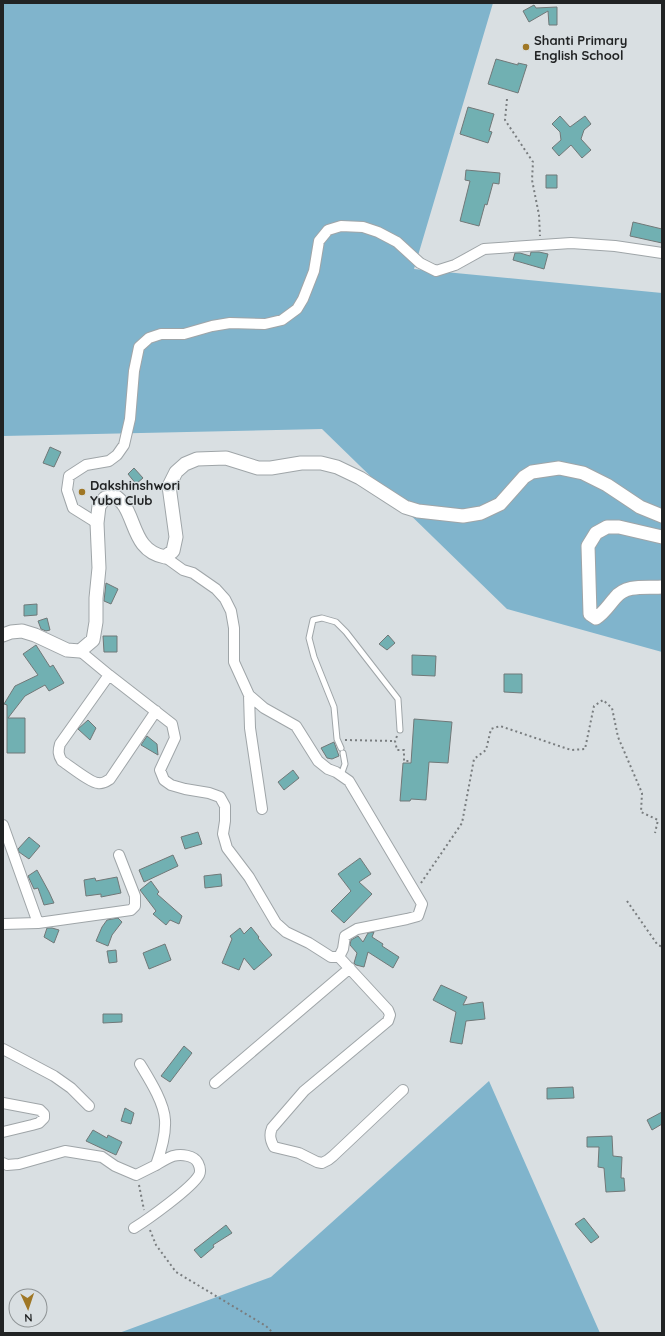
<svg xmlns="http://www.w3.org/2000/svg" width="665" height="1336" font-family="Quicksand,sans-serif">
<rect width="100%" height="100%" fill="#d9dfe2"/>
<path fill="#80b4cc" d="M3 3H493L414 269 662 293V652L507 609 322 429 3 436Z
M489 1081 600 1333H119L271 1277Z"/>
<path fill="#71b0b2" stroke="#717878" d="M534 5 536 8 557 7V25H549L548 11 529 22 523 11Z
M496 59 518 65V63L527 65 518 93 488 84Z
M468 107 494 114 489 131 492 132 488 143 460 134Z
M560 116 570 127 585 116 591 124 584 130 581 139 591 150 582 158 571 145 559 156 552 148 561 140 560 132 552 124Z
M466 170 500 173 499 184 493 183 487 205 485 204 479 226 460 221 470 181 465 180Z
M546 175H557V188H546Z
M633 222 662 229V243L630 236Z
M531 252H539L548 254 544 269 513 260 515 253H520L530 256Z
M50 447 61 452 54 467 43 463Z
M134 468 143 478 136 484 128 474Z
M106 583 118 589 111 604 104 601Z
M37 604V615L24 616V605Z
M47 618 50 630 46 631 41 629 38 621Z
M388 635 395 643 387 650 379 644Z
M103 636H117V652H104Z
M36 645 50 667 53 665 64 683 49 691 45 685 25 696 8 718H25V753H7V705L4 704 15 686 38 675 23 654Z
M412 655 436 656 435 676 412 675Z
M504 674H522V693L504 692Z
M414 719 452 722 448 763 429 762 426 800 411 799 410 801H400L403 763H411Z
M88 720 96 728 90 740 78 729Z
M147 736 157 744 158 755 141 745Z
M334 742 339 756 332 759 327 758 321 748Z
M293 770 299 778 284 790 278 782Z
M198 832 202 844 185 849 181 837Z
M29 837 40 846 29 859 19 852 18 849Z
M173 855 178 866 144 882 139 870Z
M360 858 371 874 359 882 372 894 344 923 331 911 351 891 338 874Z
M37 870 49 892 54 903 44 905 38 888 34 889 28 876Z
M221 874 222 886 205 888 204 876Z
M117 877 121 893 101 897V894L86 896 84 880 95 878 96 881Z
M151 881 159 892 157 894 182 916 179 924 170 920 166 925 153 914 156 911 140 890Z
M118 918 122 922 112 935 108 946 96 941 102 927 107 920Z
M251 927 259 937 258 938 272 955 254 970 244 958 239 970 222 963 232 939 230 936 240 928 244 934Z
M47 928H52L59 930 54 943 44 937Z
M374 932 372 937 383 944 382 946 399 957 393 968 368 952 364 967 356 965 354 963 357 953 350 945 351 940 358 936 363 942 368 933Z
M165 944 171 960 149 969 143 953Z
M116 950 117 962 109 963 107 951Z
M441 985 467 997 463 1005 483 1002 485 1019 466 1021 462 1044 450 1042 456 1012 433 1000Z
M103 1014H122V1022L103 1023Z
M184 1046 192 1053 170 1082 161 1076Z
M573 1087 574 1098 547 1099V1088Z
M125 1108 134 1113 131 1124 121 1121Z
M662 1112V1124L652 1130 647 1120Z
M93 1130 107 1138 108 1135 122 1142 116 1155 86 1141Z
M612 1136 613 1156 622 1157 621 1178H624L625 1191 606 1192 604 1168 598 1167 599 1147H587V1137Z
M584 1218 599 1237 591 1243 575 1224Z
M226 1225 232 1233 213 1245 214 1247 201 1258 194 1250Z"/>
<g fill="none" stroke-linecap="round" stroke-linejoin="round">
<defs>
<path id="service" d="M341 748 337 739 334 707 314 657 309 638 313 620 322 618 336 622 346 632 398 699 400 730
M341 775 345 764 343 753"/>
<path id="minor" d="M97 523 73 508 67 490 69 476 86 465 109 461 117 455 124 445 130 419 134 371 139 347 149 338 161 334H184L212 326 230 323 265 324 282 320 297 309 303 299 314 271 319 241 328 230 341 226 363 227 378 232 397 242 420 263 436 271 455 265 484 249 571 243 615 246 662 253
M80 651 109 675 172 724 175 738 160 770 164 780 171 785 185 789 209 793 220 797 225 806V821L223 834 227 848 249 877 276 923 286 932 309 943 331 957H339L343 949 345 936 357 929 407 919 418 916 422 904 349 781 336 772 328 769 318 761 296 726 264 708 249 695 234 662V628L231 611 225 599 216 589 193 573 183 570 165 557
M109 675 60 744C58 751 58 755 62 761 70 766 91 783 98 783 103 784 107 781 110 779L156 711
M249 695 250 728 262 809
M3 825 38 923
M3 924 38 923 131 910 135 906V896L119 855
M339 957 388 1010 390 1015 388 1021 304 1091 272 1128C269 1135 270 1140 274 1147L299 1153 317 1162 322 1163 328 1160 333 1156 403 1090
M3 1049 54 1076 71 1088 89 1106
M215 1083 350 968
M3 1103 40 1110 44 1114V1118L39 1123 32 1125 3 1132
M3 1163 7 1165 19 1164 65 1151 102 1157 115 1166 136 1175 156 1165C161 1151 166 1135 165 1120 164 1102 149 1079 140 1064
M134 1228C147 1220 192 1188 199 1175 201 1171 200 1167 198 1163 194 1155 181 1154 173 1156 167 1158 161 1162 156 1165"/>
<path id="tertiary" d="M662 537 619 527H607L596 533 588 546 590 614 596 618C604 613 608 606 615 598 626 584 646 588 662 587
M3 635 11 632 22 631 35 635 67 650 80 651 93 640 96 622V598L99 568 97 523 99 506 105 498 113 495C138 508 128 550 165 557L173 551 176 537 169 486 176 472 185 464 197 459 226 458 258 468H271L301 463H321L337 467 360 478 405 507 418 511 463 516 481 513 500 504 524 477 532 472 559 468 583 473 607 485 640 507 662 516"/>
</defs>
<use href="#service" stroke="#9fa5a8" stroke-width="7"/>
<use href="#minor" stroke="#9fa5a8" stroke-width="12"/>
<use href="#tertiary" stroke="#9fa5a8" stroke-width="15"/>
<path stroke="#797d7f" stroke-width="2" stroke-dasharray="2 3" stroke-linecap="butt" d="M507 99 505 120 533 162 532 180 539 215 540 236
M397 736 395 741 397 750H404V761H409
M345 740 395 741
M421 883 462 823 474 759 486 750 491 729 500 726 571 750 585 749 594 706 603 700 612 708 618 737 642 793 641 812 658 820 655 833
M627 901 657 944 662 947
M139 1185 144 1210
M150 1230 156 1245 176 1272 266 1326 273 1333"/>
<use href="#service" stroke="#fff" stroke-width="5"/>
<use href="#minor" stroke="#fff" stroke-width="10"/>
<use href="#tertiary" stroke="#fff" stroke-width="13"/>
</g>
<g fill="#9f7725" stroke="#d9dfe2" stroke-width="1.5">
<circle cx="526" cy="47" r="4"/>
<circle cx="82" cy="492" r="4"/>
</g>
<g text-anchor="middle" stroke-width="3" stroke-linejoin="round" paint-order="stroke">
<g font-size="13" font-weight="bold" fill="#212324" stroke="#d9dfe2" text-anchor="start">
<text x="534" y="45">Shanti Primary<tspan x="534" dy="15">English School</tspan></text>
<text x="90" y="490">Dakshinshwori<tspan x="90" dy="15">Yuba Club</tspan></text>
</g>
</g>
<rect width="665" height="1336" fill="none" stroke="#212324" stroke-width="8"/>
<g transform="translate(28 1308) rotate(177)"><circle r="19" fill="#d9dfe2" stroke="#8f9496"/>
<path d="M0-3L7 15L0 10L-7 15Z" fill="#9f7725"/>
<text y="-6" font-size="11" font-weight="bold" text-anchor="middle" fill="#212324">N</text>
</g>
</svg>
